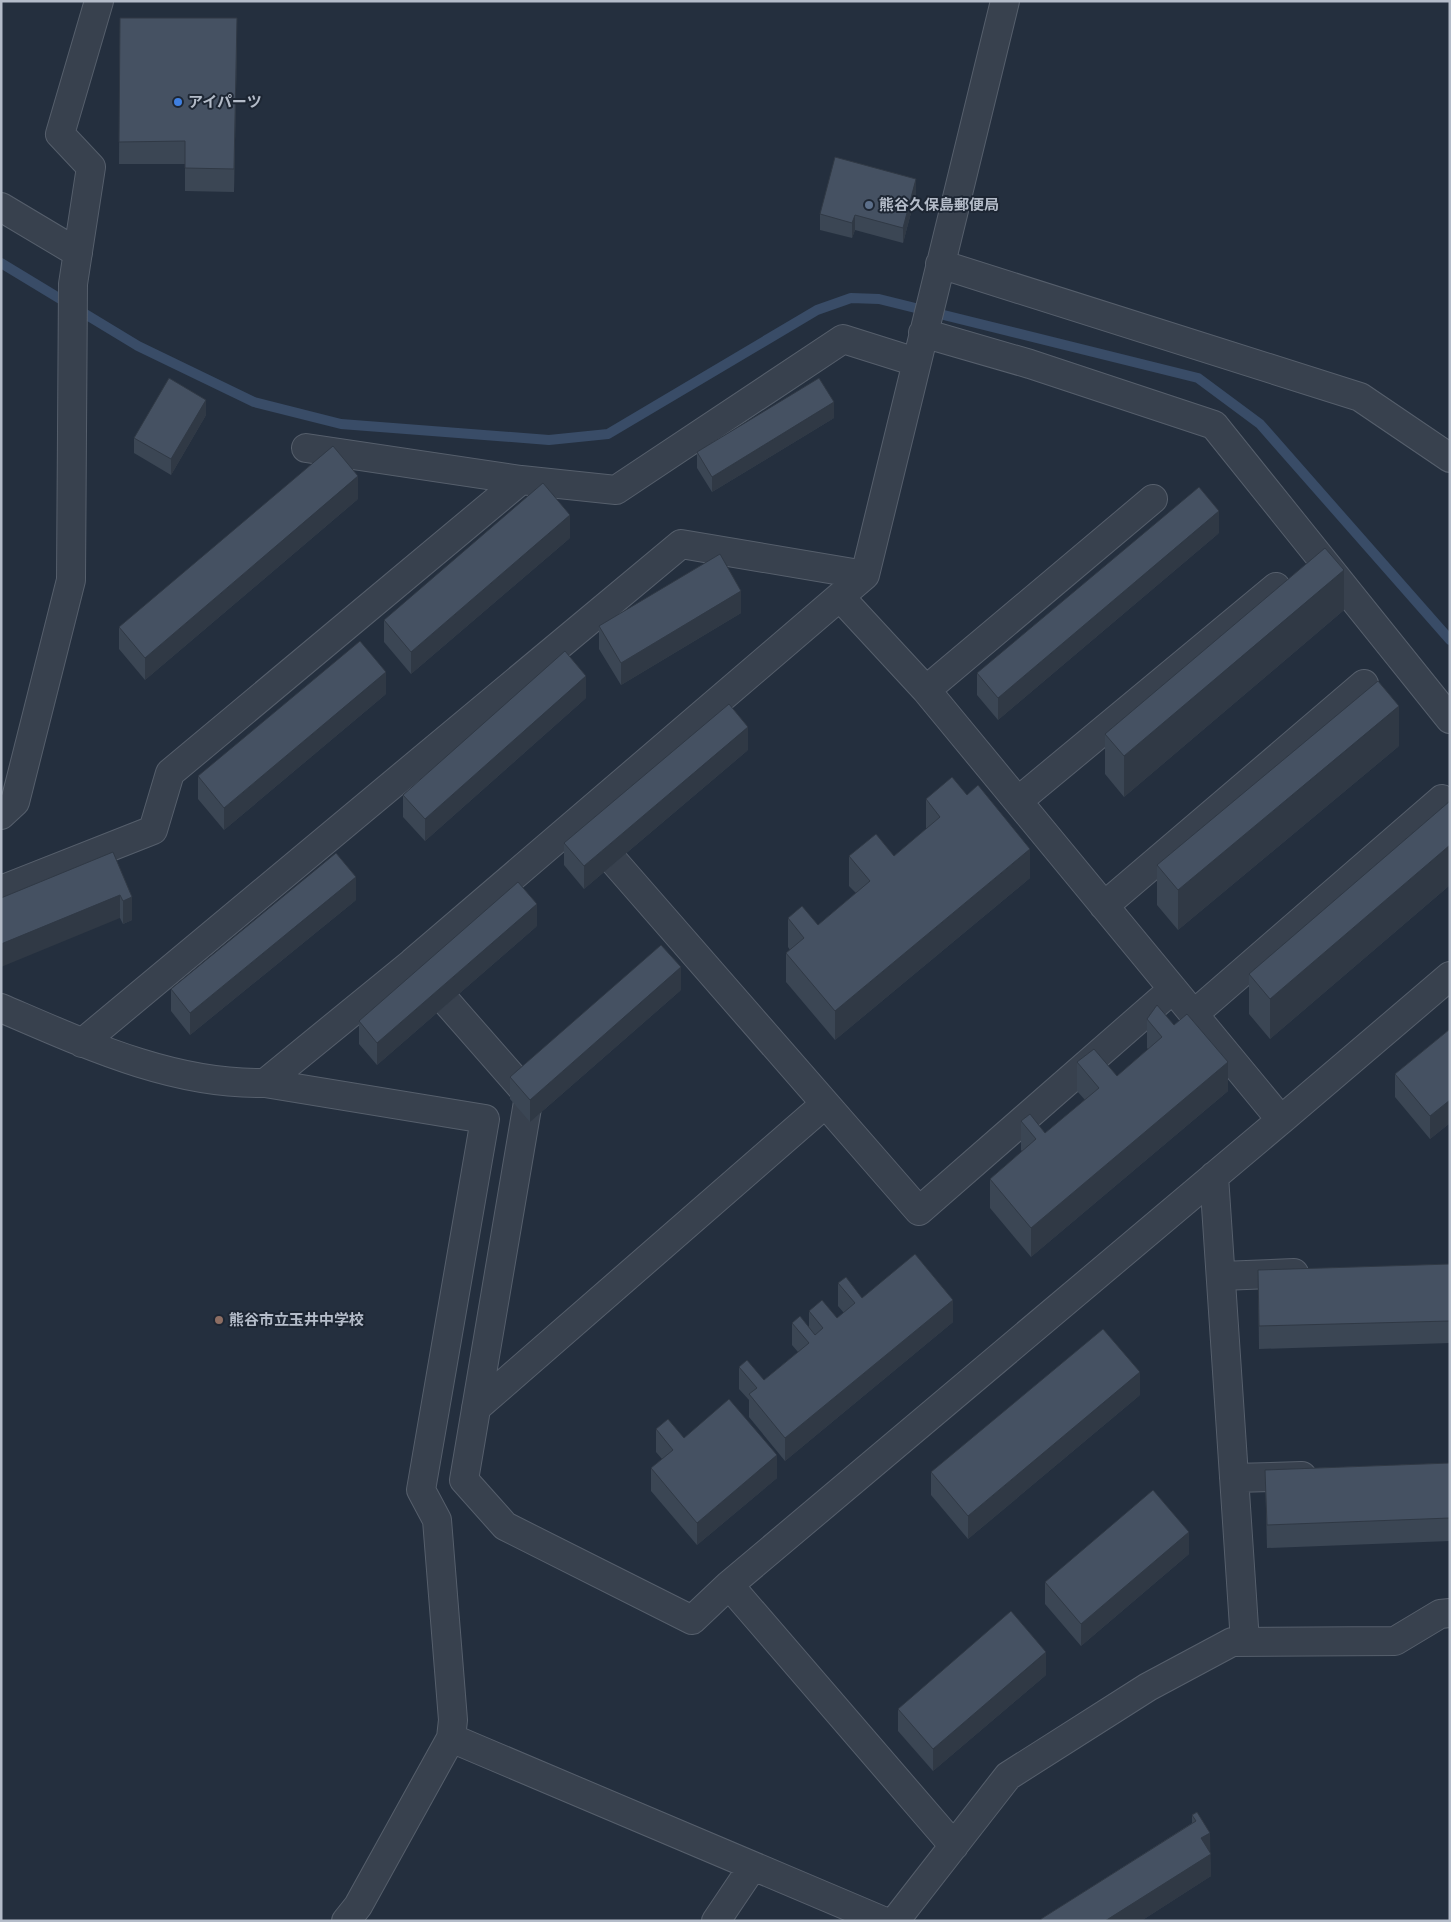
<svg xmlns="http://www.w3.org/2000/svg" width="1451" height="1922" font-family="'Varela Round','Noto Sans JP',sans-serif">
<rect width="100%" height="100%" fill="#242f3e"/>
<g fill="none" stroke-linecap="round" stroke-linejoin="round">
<path stroke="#394c67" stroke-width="10" d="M1 263 138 346 254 402 341 424 549 440 608 434 817 310 851 298 879 299 1198 378 1260 424 1450 640"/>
<defs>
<path id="minor" d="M1 207 78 253
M940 264 1360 397 1450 458
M923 333 1030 364 1214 425 1450 719
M306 448 521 480
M840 597 926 690 1281 1120 1450 976
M926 690 1153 499
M1018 801 1276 587
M1 815 15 802 71 580 73 284 91 167 60 134 99 1
M591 835 919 1211 1173 989
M1 890 153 830 170 773 521 480 616 490 843 339 916 362
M1104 906 1364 684
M423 975 529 1096 464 1480 505 1526 692 1620 729 1585 1281 1120
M1 1008C85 1044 172 1085 265 1083
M1194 1014 1442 799
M82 1043 681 544 865 575
M1214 1176 1245 1642
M1221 1276 1294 1273
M476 1408 825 1104
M1234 1478 1302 1476
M729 1585 954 1846
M451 1738 883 1921
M346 1921 358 1906 451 1738 453 1720 437 1520 421 1490 485 1119 265 1083 412 963 865 575 1005 1
M716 1921 753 1866
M895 1921 1008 1776 1148 1687 1232 1642 1395 1641 1440 1614 1450 1613"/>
</defs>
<use href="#minor" stroke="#565f6c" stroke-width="30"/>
<use href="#minor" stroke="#38414e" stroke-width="28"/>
</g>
<path fill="#3b4654" d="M120 18 237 41 234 192 185 191V164H119Z
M916 194 903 243 855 230 852 238 820 230V214Z
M206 415 171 475 134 453V438Z
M834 418 712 492 697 468V452Z
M358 499 145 680 119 649V627Z
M1219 533 998 720 977 695V673Z
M570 538 411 674 384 642V620Z
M1344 610 1124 797 1105 774V734Z
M741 613 621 685 599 649V626Z
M386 694 224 830 198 799V776Z
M586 698 425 841 403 817V795Z
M1399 746 1178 930 1157 905V865Z
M748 750 584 889 564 865V843Z
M926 799 1030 878 835 1040 786 982V953L790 950 788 947V918L818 925 856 893 849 886V856H894L926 829Z
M1450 801V885L1270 1039 1249 1014V974Z
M113 852 132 920 123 924 120 918Z
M356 900 190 1035 171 1011V989Z
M537 926 377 1065 359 1044V1021Z
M681 990 530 1122 510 1099V1077Z
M1147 1019 1228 1091 1031 1257 990 1208V1179L1022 1151 1021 1150V1121L1045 1133 1085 1100 1077 1091V1062L1117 1076 1148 1049 1147 1048Z
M1450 1029V1123L1430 1139 1395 1097V1074Z
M1450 1264V1343L1259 1349 1258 1270Z
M838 1283 862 1298 953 1322 785 1461 749 1417V1400L739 1389V1367L764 1380 798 1352 792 1345V1323L809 1328V1311L837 1318 844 1313 838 1306Z
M1140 1395 968 1539 931 1495V1472Z
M656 1429 684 1438 777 1478 697 1545 651 1491V1468L662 1459 656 1452Z
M1450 1463V1541L1267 1548 1265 1470Z
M1189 1554 1081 1646 1045 1604V1582Z
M1046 1675 933 1771 898 1731V1709Z
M1197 1812 1210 1852 1211 1876 1141 1921H1041V1919L1192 1823V1815Z"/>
<path fill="#303945" d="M237 18V41L234 192V169Z
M916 179V194L903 243V228Z
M855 215V230L852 238V223Z
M206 400V415L171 475V459Z
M834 402V418L712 492V477Z
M358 476V499L145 680V658Z
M1219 511V533L998 720V698Z
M570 515V538L411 674V652Z
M1344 570V610L1124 797V756Z
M741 591V613L621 685V663Z
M386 672V694L224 830V808Z
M586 676V698L425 841V819Z
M1399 706V746L1178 930V890Z
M748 727V750L584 889V866Z
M1450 845V885L1270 1039V999Z
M1030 849V878L835 1040V1011Z
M356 877V900L190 1035V1013Z
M120 895V918L1 967V944Z
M132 897V920L123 924V901Z
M537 904V926L377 1065V1043Z
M681 967V990L530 1122V1100Z
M1228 1062V1091L1031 1257V1228Z
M1450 1100V1123L1430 1139V1116Z
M953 1300V1322L785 1461V1438Z
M1140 1372V1395L968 1539V1516Z
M777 1455V1478L697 1545V1523Z
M1189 1532V1554L1081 1646V1624Z
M1046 1652V1675L933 1771V1749Z
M1210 1833 1211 1876 1141 1921H1105L1201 1838Z"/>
<path fill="#455162" stroke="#303945" d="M120 18H237L234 169 185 168V141L119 142Z
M835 157 916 179 903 228 855 215 852 223 820 214Z
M169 378 206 400 171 459 134 438Z
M819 378 834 402 712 477 697 452Z
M333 446 358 476 145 658 119 627Z
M543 483 570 515 411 652 384 620Z
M1199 487 1219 511 998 698 977 673Z
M1325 548 1344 570 1124 756 1105 734Z
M720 554 741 591 621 663 599 626Z
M360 641 386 672 224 808 198 776Z
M565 651 586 676 425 819 403 795Z
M1378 681 1399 706 1178 890 1157 865Z
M729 704 748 727 584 866 564 843Z
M952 777 967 795 978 785 1030 849 835 1011 786 953 804 938 788 918 802 906 818 925 870 881 849 856 876 834 894 856 940 817 926 799Z
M1450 801V845L1270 999 1249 974Z
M113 852 132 897 123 901 120 895 1 944V898Z
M336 853 356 877 190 1013 171 989Z
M518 882 537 904 377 1043 359 1021Z
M661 945 681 967 530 1100 510 1077Z
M1157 1005 1174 1025 1187 1014 1228 1062 1031 1228 990 1179 1036 1139 1021 1121 1030 1114 1045 1133 1099 1088 1077 1062 1094 1049 1117 1076 1162 1037 1147 1019Z
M1450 1029V1100L1430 1116 1395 1074Z
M915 1254 953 1300 785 1438 749 1394 757 1388 739 1367 747 1360 764 1380 809 1343 792 1323 800 1316 815 1335 823 1328 809 1311 822 1300 837 1318 855 1303 838 1283 846 1277 862 1298Z
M1450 1264V1321L1259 1326 1258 1270Z
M1103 1329 1140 1372 968 1516 931 1472Z
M729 1399 777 1455 697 1523 651 1468 673 1450 656 1429 668 1419 684 1438Z
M1450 1463V1518L1267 1525 1265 1470Z
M1153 1490 1189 1532 1081 1624 1045 1582Z
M1011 1611 1046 1652 933 1749 898 1709Z
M1197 1812 1210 1833 1201 1838 1211 1854 1105 1921H1042L1041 1919 1196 1821 1192 1815Z"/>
<circle fill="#3f7fe0" stroke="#1d2633" stroke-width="2" cx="178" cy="102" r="5"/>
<circle fill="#5c6f8a" stroke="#1d2633" stroke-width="2" cx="869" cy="205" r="5"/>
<circle fill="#8d6e63" stroke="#1d2633" stroke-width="2" cx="219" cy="1320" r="5"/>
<g text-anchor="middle" stroke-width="4" stroke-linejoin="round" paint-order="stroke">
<g font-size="15" font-weight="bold" fill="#b4bcc9" stroke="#1d2633" text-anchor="start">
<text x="188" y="107">アイパーツ</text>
<text x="879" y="210">熊谷久保島郵便局</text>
<text x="229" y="1325">熊谷市立玉井中学校</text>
</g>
</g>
<rect width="1451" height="1922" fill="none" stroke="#b4bcc9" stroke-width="5"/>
</svg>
